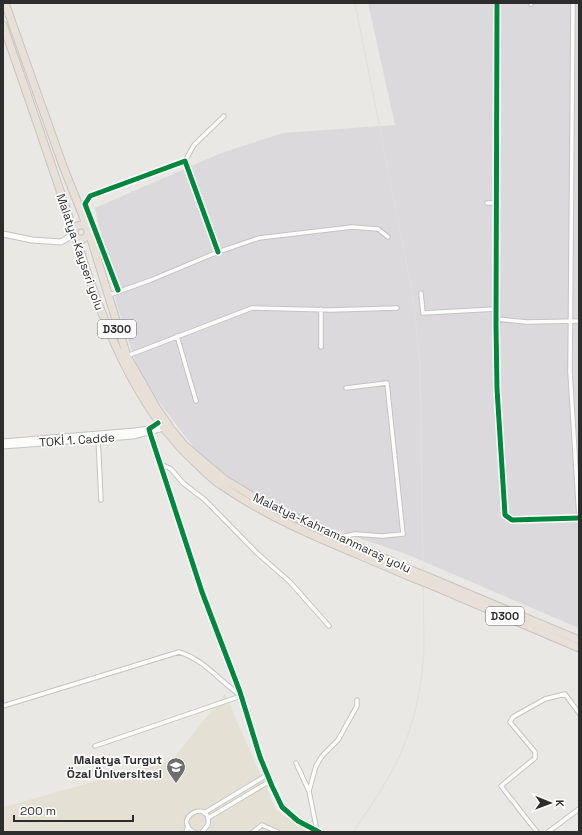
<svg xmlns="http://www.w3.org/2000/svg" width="582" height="835" font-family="'Space Grotesk',sans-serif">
<rect width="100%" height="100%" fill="#eae8e4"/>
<path fill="#dbd9db" d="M368 3H579V628L406 554 309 521 236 486 194 448 141 378 116 302 95 208 221 153 283 133 395 125Z"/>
<path fill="#e4e0d3" d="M225 694 276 810 310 832H3V807L172 760Z"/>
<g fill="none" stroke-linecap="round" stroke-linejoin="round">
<defs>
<path id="street" d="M497 3 496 326 497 389 505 515 512 520 579 518
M531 3V4
M573 3 570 372 579 518
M185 161 194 145 224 116
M487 203H497
M118 290 85 204 90 196 185 161 218 252
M421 293 423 313 496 309
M109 295 151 280 218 252 259 238 352 227 378 229 388 237
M321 309V347
M496 319 527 322 579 321
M177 336 196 401
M127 356 252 308 331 310 397 308
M149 430 202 592 240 692 260 757 272 786 282 807 298 821 319 832
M98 437 101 500
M161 464 171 469 183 483 205 500 257 553 290 582 329 626
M341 537 355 534 382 536 403 534 387 383 346 388
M3 706 179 652C203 659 220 681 240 695
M95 746 241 696
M296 763 309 791 317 831
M309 791 316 766 322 756 338 740 357 706V700
M204 813 267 775
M208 818 270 781
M186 832 188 826
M194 832C170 818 212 797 208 825L202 832
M253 832 262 825 278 832
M537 832 501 786 535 758V752L510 722 513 717 545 699 565 694 579 713
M548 832 579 809"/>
<path id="secondary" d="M3 234 32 240 61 242 74 234
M3 442 135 431 149 429 158 423
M3 446 133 436 163 428"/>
<path id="highway" d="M5 3 63 166 88 229 127 356 156 407 171 429 185 446 224 479 262 502 406 568
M3 25C25 87 46 149 67 211 97 302 125 400 199 466 206 473 213 480 221 485 278 525 345 548 408 576
M74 232a7 7 0 1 1 14 0a7 7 0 1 1-14 0Z
M433 579 579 640
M431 585 579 648"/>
</defs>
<use href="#street" stroke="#c4c4c3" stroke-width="5.5"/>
<use href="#secondary" stroke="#c4c4c3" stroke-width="7"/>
<use href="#highway" stroke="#c6c5c3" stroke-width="9"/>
<use href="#street" stroke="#fcfcfb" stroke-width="3.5"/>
<use href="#secondary" stroke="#fcfcfb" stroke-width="5"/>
<use href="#highway" stroke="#e8e0d6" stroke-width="7"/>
<path stroke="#dfdfe0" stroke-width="1" d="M353 832C369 808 386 785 398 759 415 724 422 685 424 647L420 364 413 295 355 3"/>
<defs>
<path id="highway-bridge" d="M406 568 433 579
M408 576 431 585"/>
</defs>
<use href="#highway-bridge" stroke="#c6c5c3" stroke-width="9" stroke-linecap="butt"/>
<use href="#highway-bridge" stroke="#e8e0d6" stroke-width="7"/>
<defs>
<path id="cycleway" d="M497 3 496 326 497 389 505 515 512 520 579 518
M118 290 85 204 90 196 185 161 218 252
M158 423 149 429 150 433 202 592 240 692 260 757 272 786 282 807 298 821 319 832"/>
</defs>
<use href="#cycleway" stroke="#fff" stroke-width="8"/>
<use href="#cycleway" stroke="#00873e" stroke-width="5"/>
</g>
<defs>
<symbol id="university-pin" viewBox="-11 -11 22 30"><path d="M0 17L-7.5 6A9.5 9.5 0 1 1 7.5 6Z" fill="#6f6e6d" stroke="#fff"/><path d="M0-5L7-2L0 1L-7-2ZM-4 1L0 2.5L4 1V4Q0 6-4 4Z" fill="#fff"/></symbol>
</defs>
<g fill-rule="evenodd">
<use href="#university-pin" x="165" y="756" width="22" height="30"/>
</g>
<g text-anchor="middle" stroke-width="3.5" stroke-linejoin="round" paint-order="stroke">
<g fill="#fff" stroke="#6c6c6c" stroke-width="1">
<rect x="98" y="320" width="38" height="18" rx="3"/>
<rect x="486" y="607" width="38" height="18" rx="3"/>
</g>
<g font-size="11" font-weight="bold" fill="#2d2d2d">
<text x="117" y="333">D300</text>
<text x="505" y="620">D300</text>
</g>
<g font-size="12" fill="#2d2d2d" stroke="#fff">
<text transform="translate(80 252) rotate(71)" y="4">Malatya-Kayseri yolu</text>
<text transform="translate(77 440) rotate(-4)" y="4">TOKİ 1. Cadde</text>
<text transform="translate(332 533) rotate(25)" y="4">Malatya-Kahramanmaraş yolu</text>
</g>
<g font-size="12" font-weight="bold" fill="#2d2d2d" stroke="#fff" text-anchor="end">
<text x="162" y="764">Malatya Turgut<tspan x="162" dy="14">Özal Üniversitesi</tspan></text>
</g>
</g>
<rect width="582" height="835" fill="none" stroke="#2d2d2d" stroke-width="8"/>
<g transform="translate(550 803) rotate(91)" stroke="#ffffff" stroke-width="3" paint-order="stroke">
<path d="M0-3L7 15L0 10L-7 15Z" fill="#2d2d2d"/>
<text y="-6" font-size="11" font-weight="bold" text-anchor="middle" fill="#2d2d2d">K</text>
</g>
<path d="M14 815v6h119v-6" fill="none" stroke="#2d2d2d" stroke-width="2"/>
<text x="20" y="815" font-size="12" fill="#2d2d2d" stroke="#ffffff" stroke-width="3" paint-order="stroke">200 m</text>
</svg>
